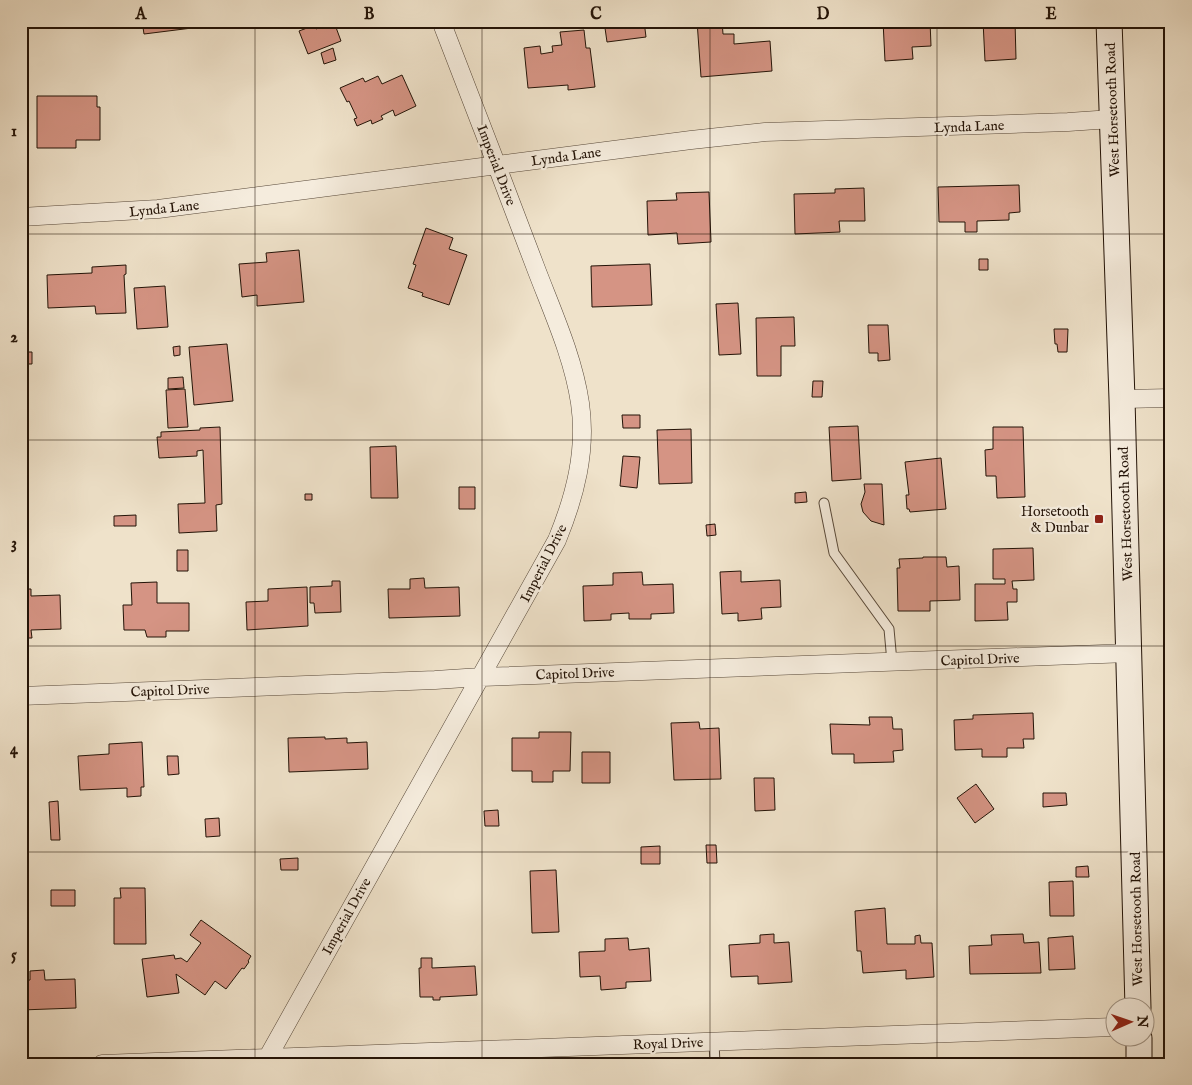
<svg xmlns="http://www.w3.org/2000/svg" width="1192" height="1085" font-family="'IM FELL English',serif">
<rect width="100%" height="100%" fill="#efe2ca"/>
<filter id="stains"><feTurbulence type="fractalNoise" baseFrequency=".004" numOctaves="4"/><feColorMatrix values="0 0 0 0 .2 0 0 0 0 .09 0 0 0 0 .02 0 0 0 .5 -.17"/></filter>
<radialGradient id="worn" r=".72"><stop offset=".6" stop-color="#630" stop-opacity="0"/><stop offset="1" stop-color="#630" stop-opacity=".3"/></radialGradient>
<path fill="#d59484" stroke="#231307" d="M142 21H191L192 28 144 34Z
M604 21H644L646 37 607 42Z
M697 21H722L723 34H734V44L770 41 772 71 701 77Z
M883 21H930L931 46 912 47 913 59 885 61Z
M983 21H1015L1016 59 985 61Z
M334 22 341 41 308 54 299 31 315 25 316 29Z
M584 30 586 48H590L595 87 568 90V85L528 88 524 48 540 46 541 54 553 52 552 46 562 45 560 32Z
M333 48 336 60 324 64 321 53Z
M402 75 416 106 395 116 393 110 381 116 383 119 372 124 371 120 357 126 354 119 357 118 349 101 347 102 340 88 363 78 365 82 378 76 382 84Z
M37 96H97V107H100V140H76V148H37Z
M1019 185 1020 212 1009 213V220L977 221V232H965V222H939L938 187Z
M864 188 865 221H839L840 232 795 234 794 194 835 193V189Z
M709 192 711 242 678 244 677 233 648 235 647 201 677 200 676 193Z
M426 228 453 238 449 249 467 255 449 305 422 296 423 293 408 288 416 265 413 264Z
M299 250 304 302 257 306V295L242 297 239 264 267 262 266 253Z
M979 259H988V270H979Z
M650 264 652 305 592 307 591 266Z
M126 265V274L124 275 126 313 96 314 95 306 48 308 47 275 92 273V267Z
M165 286 168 327 137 329 134 288Z
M738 303 741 354 719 355 716 304Z
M794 317 795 346H781V376H757L756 318Z
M868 325H888L890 360 878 361V353H869Z
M1054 329H1068L1067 352H1058L1057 344H1055Z
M227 344 233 401 194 405 189 347Z
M180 346V355L174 356 173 347Z
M21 352H32V364H21Z
M183 377 184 388 168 389V378Z
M813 381H823L822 397H812Z
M185 389 188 427 168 428 166 390Z
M622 415H640V428H623Z
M858 426 861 479 832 481 829 427Z
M220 427 222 504 216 505 217 531 179 533 178 504 205 503 203 450 197 451V456L159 458 157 437H161V432L200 430V428Z
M993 427H1023L1025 497 997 498 996 476H986L985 450 993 449Z
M691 429 692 483 659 484 657 430Z
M396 446 398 498H371L370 447Z
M623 456 640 457 637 488 620 486Z
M941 458 946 509 910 512 909 509H907L906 495H909L905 462Z
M864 484H882L884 525 871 521 863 512 861 504 865 492Z
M459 487H475V509H459Z
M806 492 807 502 795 503V493Z
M305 494H312V500H305Z
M136 515V526H114V516Z
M715 524 716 535 707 536 706 525Z
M1033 548 1034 580 1012 581 1013 589H1017V602H1007L1008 620 975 621V584H1005V579H993V549Z
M177 550H188V571H177Z
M923 557H946L947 567 959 566 960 600 930 601V611H898L897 568H900L899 559 923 558Z
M741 571V582L780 580 781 607 761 608 762 619 738 621V613L722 614 720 572Z
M642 572 643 585 673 584 674 613 651 614V619H629V613L611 614V620L584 621 583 586 613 585V573Z
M424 578 425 588 459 587 460 616 389 618 388 589H410V579Z
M332 581H340L341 612 315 613 314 603H310V587L332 586Z
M157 582V603H189V631H166V637H147L145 630H124L123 605H132L131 583Z
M307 587 308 626 247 630 246 602 268 601V589Z
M21 589H31V596L60 595 61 629 31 630 32 638H21Z
M1033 713 1034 739H1023L1024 748H1007V757H982V749L955 750 954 720 973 719V715Z
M869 717H892L893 729H902L903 750 893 751 894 762 854 763V754H832L830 724 870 725Z
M699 722 700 729 719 728 721 779 674 780 671 723Z
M539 732H571L570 771H553V782H532V771H512V738H539Z
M325 737V739L347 738V743L367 742 368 769 289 772 288 738Z
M142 742 144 787H141V796L127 797V788L80 790 78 756 109 754V744Z
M582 752H610V783H582Z
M167 756H178L179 774 168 775Z
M754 778H774L775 810 755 811Z
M976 784 994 809 975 823 957 798Z
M1043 793H1066L1067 805 1043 807Z
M58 801 60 840H51L49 802Z
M498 810 499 826H485L484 811Z
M219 818 220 836 206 837 205 819Z
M706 845H716L717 863H707Z
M660 846V864H641V847Z
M298 858V870H281L280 859Z
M1088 866 1089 877H1076V867Z
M556 870 559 932 532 933 530 871Z
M1073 881 1074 916H1050L1049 882Z
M120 888H145L146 944H114V898H121Z
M51 890H75V906H51Z
M885 908 887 944H915V936L920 935 921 943H932L934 977 906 979V970L863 973 861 951H857L855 911Z
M201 920 251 956 248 961 249 962 244 969 242 968 226 989 215 981 205 995 176 974 179 993 147 997 142 959 174 955 175 959 181 958 187 962 201 943 190 935Z
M774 934V943L789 942 792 982 758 984V976L731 977 729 945 760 943V935Z
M1023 934 1024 943 1039 942 1041 973 970 974 969 946 992 945 991 935Z
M1073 936 1075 969 1049 970 1048 938Z
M628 938 629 950 649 948 651 981 626 982V988L601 990 600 976 580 977 579 952 605 951V939Z
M421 958H432V968L475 966 477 995 440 997V1000H433V997H420L419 968H421Z
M44 970 45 980 75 979 76 1008 21 1010V981L30 980V971Z"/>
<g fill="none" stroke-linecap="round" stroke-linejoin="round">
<defs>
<path id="service" d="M824 503 834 553 889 629 892 662
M714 1042 715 1064"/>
<path id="minor" d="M21 217 158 209 691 140 765 132 1068 122 1112 119
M1122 399 1171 398
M21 696 435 680 481 677 1129 653
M102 1064 1114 1027
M264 1064 557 540C575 496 587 451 580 403 573 356 552 311 535 266 504 184 473 103 441 21"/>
<path id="secondary" d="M1109 21 1122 399 1138 1008
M1139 1038V1064"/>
</defs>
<use href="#service" stroke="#564738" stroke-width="11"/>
<use href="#minor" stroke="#564738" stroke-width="19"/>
<use href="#secondary" stroke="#231307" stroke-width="27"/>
<use href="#service" stroke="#f5ecdd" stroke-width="9"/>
<use href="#minor" stroke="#f5ecdd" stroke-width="18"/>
<use href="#secondary" stroke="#f5ecdd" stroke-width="25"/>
</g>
<path fill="none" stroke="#231307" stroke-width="1" stroke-opacity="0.55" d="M255 21V1064M482 21V1064M710 21V1064M937 21V1064M21 234H1171M21 440H1171M21 646H1171M21 852H1171"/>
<rect fill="#8f2418" stroke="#f5ecdd" stroke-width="2" x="1094" y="514" width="10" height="10" rx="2.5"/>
<g text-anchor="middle" stroke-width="4.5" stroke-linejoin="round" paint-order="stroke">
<g font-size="14" fill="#231307" stroke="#f5ecdd">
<text transform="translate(1112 110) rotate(-92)" y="5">West Horsetooth Road</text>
<text transform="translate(969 126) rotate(-2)" y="5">Lynda Lane</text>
<text transform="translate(566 156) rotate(-8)" y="5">Lynda Lane</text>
<text transform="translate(497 165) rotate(69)" y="5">Imperial Drive</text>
<text transform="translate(164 208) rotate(-6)" y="5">Lynda Lane</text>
<text transform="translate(1125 514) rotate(-92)" y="5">West Horsetooth Road</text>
<text transform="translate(543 563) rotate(-63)" y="5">Imperial Drive</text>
<text transform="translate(980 659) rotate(-2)" y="5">Capitol Drive</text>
<text transform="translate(575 673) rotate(-2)" y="5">Capitol Drive</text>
<text transform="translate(170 690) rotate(-2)" y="5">Capitol Drive</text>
<text transform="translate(346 916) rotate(-61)" y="5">Imperial Drive</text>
<text transform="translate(1136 919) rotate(-91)" y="5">West Horsetooth Road</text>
<text transform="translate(668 1043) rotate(-2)" y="5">Royal Drive</text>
</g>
<g font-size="14" fill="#231307" stroke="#f5ecdd" text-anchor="end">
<text x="1089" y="516">Horsetooth<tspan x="1089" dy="16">&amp; Dunbar</tspan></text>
</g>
</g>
<rect width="1192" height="1085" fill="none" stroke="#efe2ca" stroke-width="55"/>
<g transform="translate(1130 1022) rotate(88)"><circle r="24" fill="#f5ecdd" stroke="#a19587"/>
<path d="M0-4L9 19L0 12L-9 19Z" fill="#8f2418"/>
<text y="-8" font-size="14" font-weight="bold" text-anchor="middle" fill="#231307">N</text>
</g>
<rect x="28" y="28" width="1136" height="1030" fill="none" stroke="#231307" stroke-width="2"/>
<g font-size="16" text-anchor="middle" font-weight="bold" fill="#231307">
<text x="141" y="19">A</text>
<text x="369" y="19">B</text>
<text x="596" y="19">C</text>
<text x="823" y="19">D</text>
<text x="1051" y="19">E</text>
<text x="14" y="136">1</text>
<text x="14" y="342">2</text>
<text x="14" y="548">3</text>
<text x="14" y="754">4</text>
<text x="14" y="960">5</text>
</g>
<rect width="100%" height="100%" filter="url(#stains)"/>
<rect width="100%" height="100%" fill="url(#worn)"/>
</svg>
